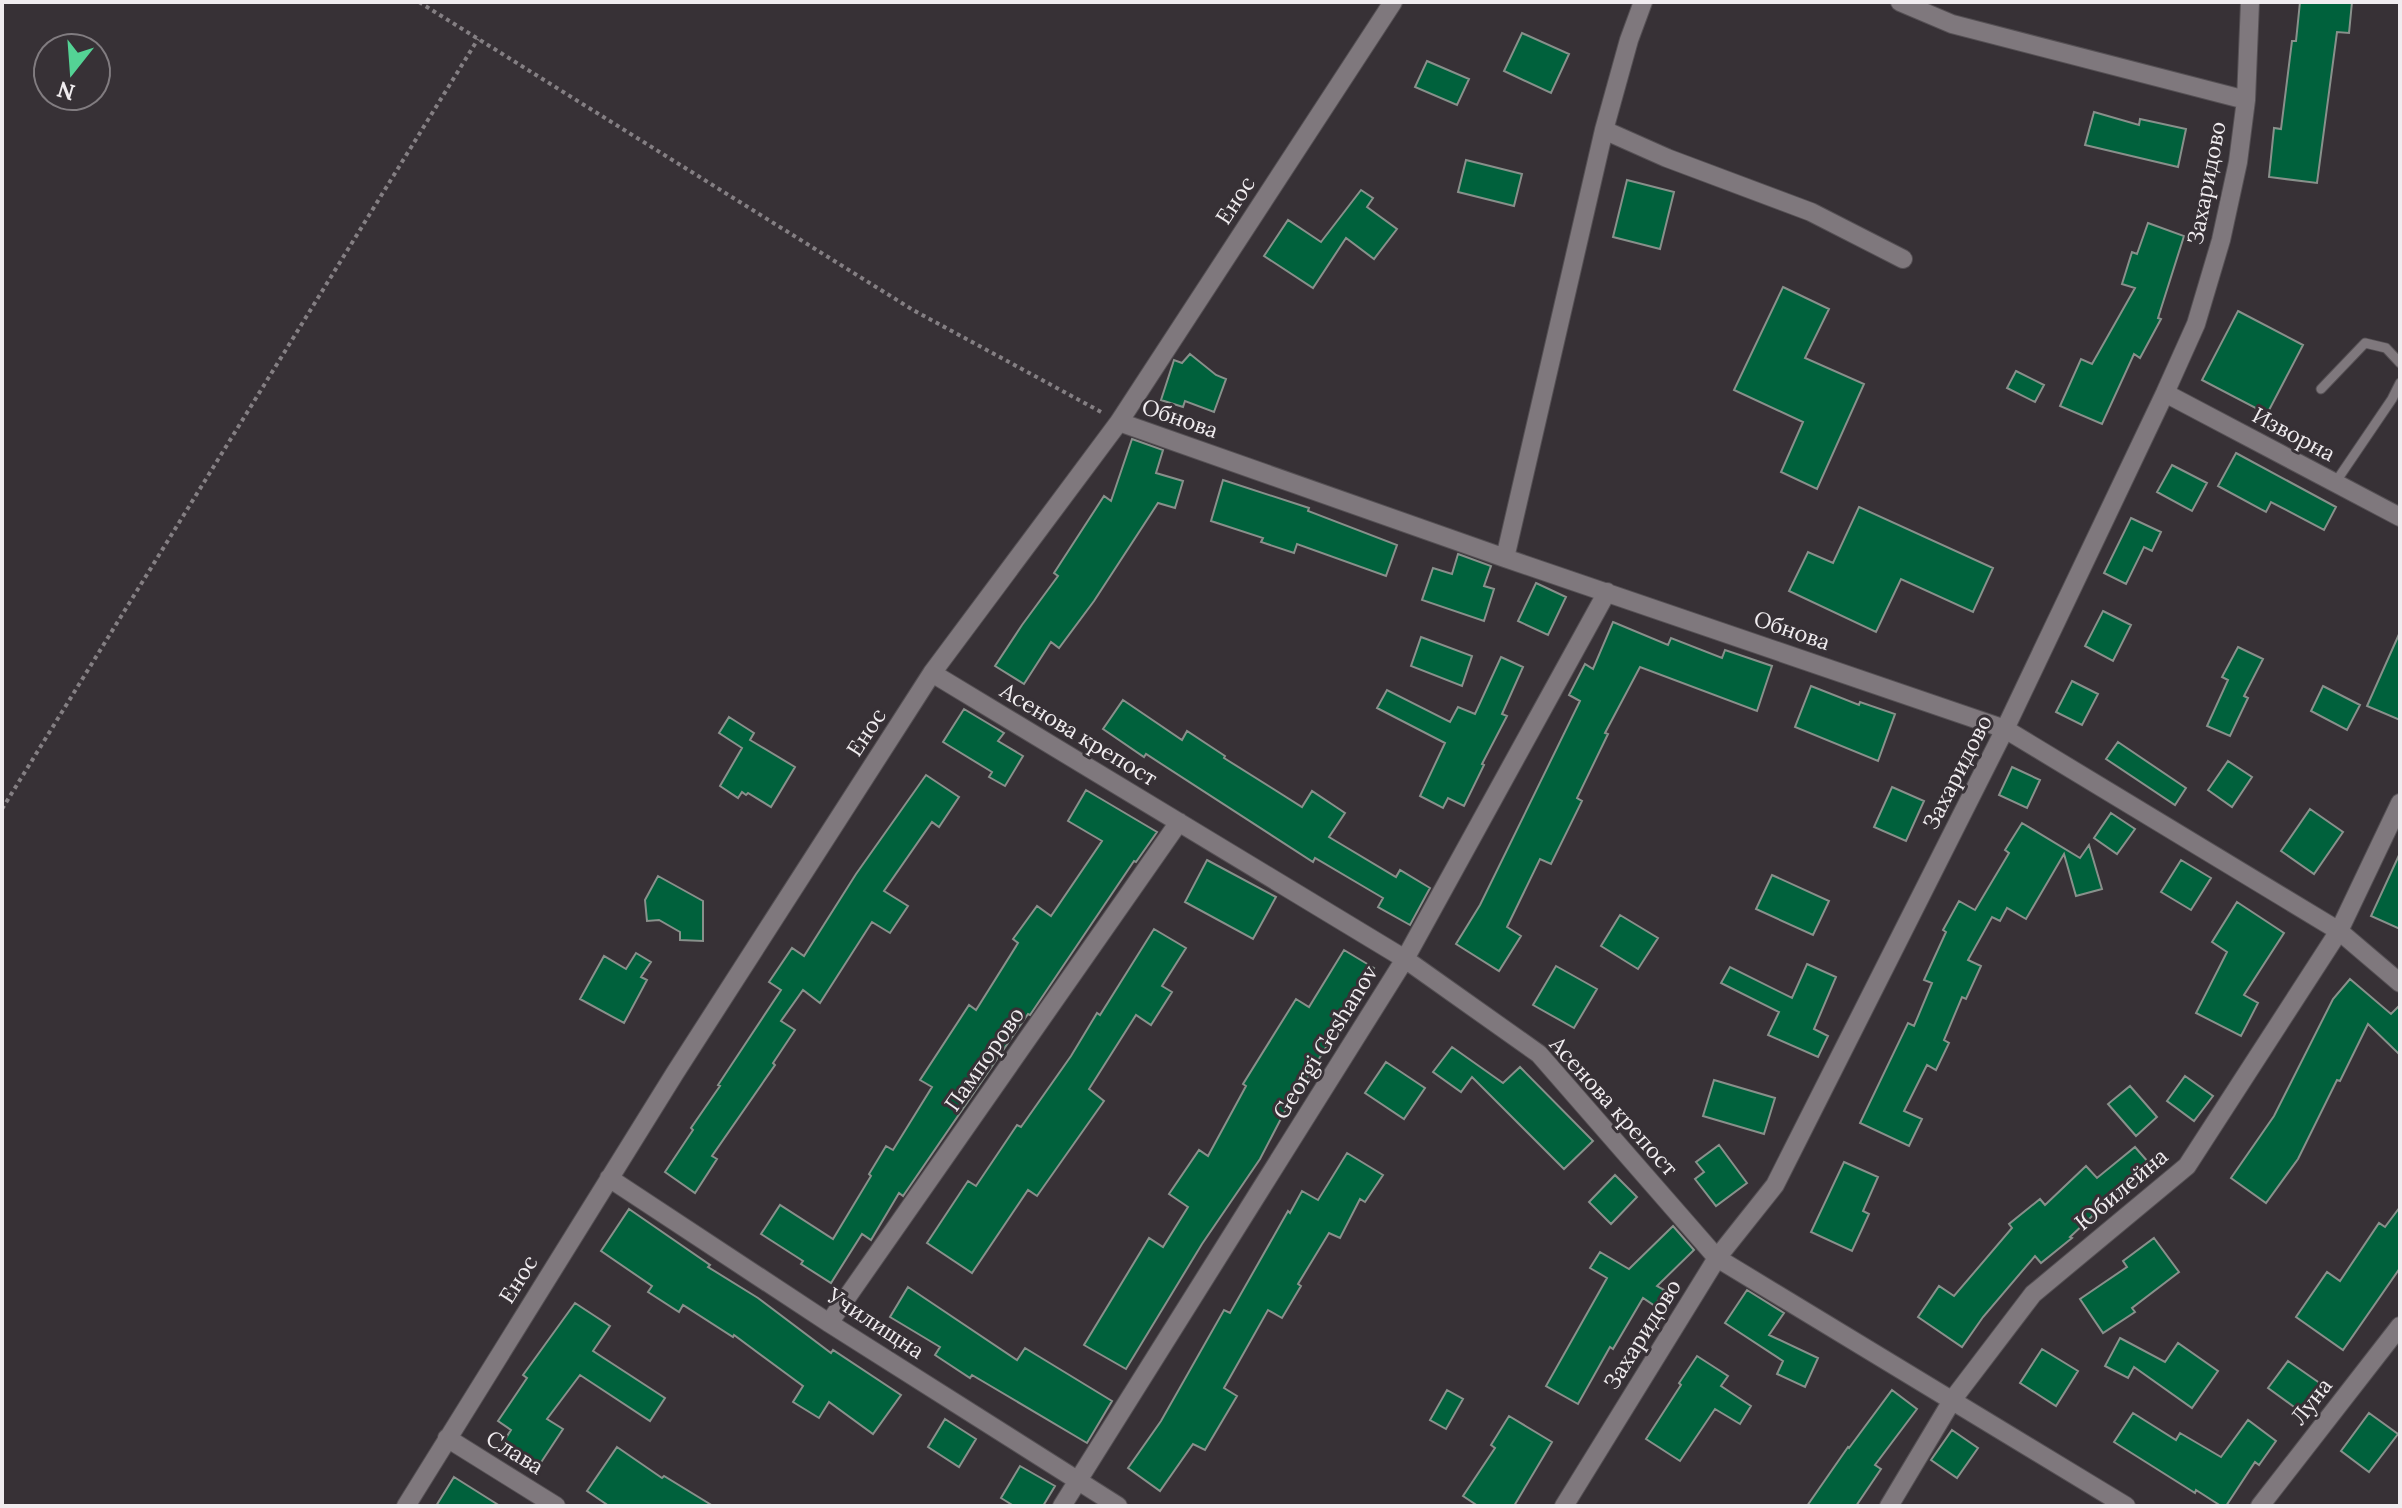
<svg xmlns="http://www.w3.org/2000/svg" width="2402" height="1508" font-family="Lora,serif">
<rect width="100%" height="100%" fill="#373136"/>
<path fill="#00613c" stroke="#88908b" stroke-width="2" d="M2300 2H2352L2349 33 2337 32 2317 183 2269 177 2274 128 2281 129 2292 41H2296Z
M1522 33 1569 54 1551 93 1504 71Z
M1427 61 1469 79 1457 105 1415 87Z
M2094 112 2139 125 2140 119 2186 129 2178 167 2085 145Z
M1466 160 1522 174 1514 206 1458 192Z
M1627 180 1674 192 1660 249 1613 237Z
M1361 190 1373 198 1367 207 1397 229 1374 259 1346 238 1313 288 1264 256 1288 220 1321 242Z
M2148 223 2184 236 2158 318 2161 319 2140 358 2134 354 2102 424 2060 406 2081 359 2092 364 2135 288 2122 284 2132 252 2137 254Z
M1783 287 1829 309 1805 358 1864 384 1817 489 1781 472 1803 422 1734 390Z
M2238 311 2303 345 2267 414 2202 380Z
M1190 354 1216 375 1226 379 1214 412 1185 401 1183 407 1161 400 1174 360 1182 363Z
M2016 371 2044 385 2035 402 2007 388Z
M1132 439 1163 450 1156 473 1183 481 1175 508 1158 503 1094 601 1059 648 1051 642 1024 684 995 666 1022 625 1058 576 1054 573 1104 496 1111 501Z
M2236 453 2336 507 2324 530 2271 502 2266 512 2218 486Z
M2172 465 2207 483 2192 511 2157 492Z
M1223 480 1309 508 1308 511 1397 545 1386 576 1297 544 1294 553 1261 542 1263 538 1211 521Z
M1859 507 1993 568 1973 612 1901 579 1876 632 1789 591 1808 552 1833 563Z
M2131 518 2161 532 2152 551 2144 547 2126 584 2104 573Z
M1458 554 1491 566 1484 586 1494 589 1484 621 1422 600 1433 568 1452 574Z
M1536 583 1566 597 1548 635 1518 621Z
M2103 611 2131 625 2113 661 2085 646Z
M1613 622 1668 645 1671 638 1722 658 1725 650 1772 666 1757 711 1640 667 1605 733 1608 734 1577 798 1582 801 1551 864 1540 859 1507 927 1521 936 1499 971 1456 944 1480 905 1580 701 1569 695 1585 664 1593 669Z
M2400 632V720L2367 706Z
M1421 637 1472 656 1462 686 1411 666Z
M2238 647 2263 659 2244 696 2248 698 2230 736 2207 726 2228 680 2222 677Z
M1501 657 1523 667 1502 714 1507 716 1482 764 1484 765 1464 806 1448 798 1443 808 1420 796 1445 743 1377 708 1387 690 1450 722 1458 707 1475 714Z
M2072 681 2098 694 2082 725 2056 712Z
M1811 686 1859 705 1860 702 1895 714 1878 761 1795 727Z
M2323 686 2360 705 2347 730 2311 711Z
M1123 700 1182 740 1187 731 1225 756 1224 758 1302 807 1312 791 1345 813 1329 837 1396 877 1400 870 1430 888 1410 925 1378 907 1383 898 1315 858 1313 862 1146 754 1144 757 1103 729Z
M964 709 1004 733 998 741 1023 756 1005 786 989 777 992 772 943 742Z
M729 717 754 733 750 740 795 767 771 807 748 793 746 795 742 792 738 798 720 786 742 748 719 733Z
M2118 742 2186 788 2175 805 2106 759Z
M2228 761 2252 777 2232 807 2208 790Z
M2012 767 2040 780 2027 808 1999 795Z
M926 775 959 797 939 827 932 822 884 891 908 906 890 933 872 922 820 1003 803 990 781 1021 795 1030 773 1063 775 1065 712 1156 717 1159 695 1193 665 1172 693 1130 691 1128 720 1086 718 1085 781 990 769 982 792 948 804 956 856 874Z
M1892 787 1924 801 1906 841 1874 827Z
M1086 790 1157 832 1136 862 1134 861 1030 1015 1028 1014 903 1196 899 1193 871 1240 862 1234 831 1283 801 1264 803 1261 761 1234 780 1205 833 1239 871 1176 869 1174 886 1146 893 1150 932 1087 920 1080 969 1005 976 1010 1018 943 1013 939 1037 906 1051 916 1102 841 1068 821Z
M2310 809 2343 832 2314 874 2281 851Z
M2111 813 2135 829 2117 854 2094 838Z
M2022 823 2080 858 2089 845 2102 889 2076 896 2064 854 2026 919 2007 908 2000 921 1992 917 1968 960 1981 966 1966 999 1962 997 1944 1040 1949 1043 1936 1070 1927 1065 1904 1111 1922 1119 1909 1146 1860 1123 1908 1023 1914 1026 1932 983 1924 980 1946 932 1943 930 1959 901 1975 910 2009 853 2005 850Z
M2400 853V929L2371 916Z
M1207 860 1276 897 1253 939 1185 902Z
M2181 860 2211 878 2191 910 2161 892Z
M1772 875 1829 901 1813 935 1756 909Z
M658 876 703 901V941L680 940V932L659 920 647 921 645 900Z
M2237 902 2284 933 2244 995 2258 1003 2241 1036 2196 1013 2227 952 2212 942Z
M1620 915 1658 938 1638 969 1601 946Z
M1154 929 1186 948 1162 986 1172 992 1151 1025 1136 1015 1089 1089 1104 1101 1037 1196 1028 1190 972 1273 927 1243 968 1181 976 1186 1017 1125 1021 1127 1071 1056 1097 1013 1100 1015Z
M1344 950 1374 968 1288 1110 1286 1109 1260 1159 1202 1244 1126 1369 1084 1345 1149 1238 1163 1247 1188 1207 1169 1194 1199 1150 1208 1156 1246 1086 1243 1084 1296 999 1309 1007Z
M636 953 651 962 641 977 647 980 624 1023 580 999 604 956 626 969Z
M1807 964 1836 977 1814 1029 1828 1036 1818 1057 1768 1035 1779 1012 1721 983 1730 967 1792 998Z
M1556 966 1597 989 1574 1028 1533 1005Z
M2350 979 2391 1014 2400 1005V1055L2368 1024 2340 1081 2337 1080 2298 1159 2266 1203 2231 1178 2274 1116 2333 999Z
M1452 1047 1503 1083 1520 1067 1593 1141 1564 1169 1472 1077 1461 1092 1433 1072Z
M1386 1062 1425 1088 1404 1119 1365 1093Z
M2185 1076 2213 1096 2194 1121 2167 1101Z
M1714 1080 1775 1098 1764 1134 1703 1116Z
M2130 1086 2157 1117 2136 1136 2108 1104Z
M1719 1145 1747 1183 1716 1206 1695 1179 1704 1172 1696 1162Z
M2135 1147 2155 1170 2127 1194 2122 1188 2070 1237 2072 1238 2041 1263 2035 1256 1983 1317 1962 1347 1918 1317 1939 1286 1954 1296 2012 1228 2009 1224 2040 1199 2045 1205 2086 1166 2097 1178Z
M1347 1153 1383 1175 1365 1202 1360 1199 1340 1238 1329 1233 1298 1284 1301 1286 1282 1318 1268 1310 1224 1388 1237 1396 1205 1450 1193 1444 1160 1491 1128 1468 1161 1421 1224 1310 1230 1313 1288 1211 1290 1213 1302 1191 1318 1200Z
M1844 1162 1878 1177 1863 1211 1869 1214 1852 1251 1811 1232Z
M1615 1175 1637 1197 1611 1224 1589 1202Z
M2400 1207V1268L2343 1350 2296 1317 2327 1272 2340 1281 2379 1223 2385 1227Z
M629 1209 710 1265 708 1267 758 1298 831 1353 833 1350 901 1395 873 1434 829 1402 819 1418 793 1402 803 1386 734 1335 733 1337 683 1305 679 1312 648 1292 652 1286 601 1251Z
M1673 1226 1694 1250 1657 1286 1664 1290 1655 1306 1643 1298 1613 1349 1610 1347 1578 1404 1546 1386 1607 1278 1590 1268 1600 1252 1629 1269Z
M2154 1238 2179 1272 2132 1308 2135 1312 2103 1333 2080 1299 2127 1267 2123 1261Z
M908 1287 1017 1360 1025 1348 1112 1401 1087 1443 972 1375 970 1378 935 1355 940 1347 890 1317Z
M1747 1290 1784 1313 1769 1335 1818 1358 1805 1387 1777 1374 1783 1361 1725 1323Z
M575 1303 610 1326 593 1351 665 1398 650 1421 580 1375 547 1419 563 1429 540 1464 504 1441 511 1430 498 1421 527 1378 523 1375Z
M2120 1338 2165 1362 2178 1343 2218 1371 2192 1408 2134 1367 2128 1378 2105 1366Z
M2042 1349 2078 1371 2056 1406 2020 1383Z
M1697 1356 1728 1376 1721 1386 1751 1406 1740 1424 1715 1409 1680 1461 1646 1439 1681 1385 1679 1383Z
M2288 1361 2321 1384 2301 1412 2268 1388Z
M1447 1390 1463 1399 1446 1429 1430 1420Z
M1892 1390 1917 1409 1875 1465 1881 1469 1856 1506H1807L1848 1447 1849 1448Z
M2133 1413 2176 1440 2180 1433 2221 1457 2248 1420 2276 1441 2259 1465 2255 1462 2226 1506H2221L2196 1490 2195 1493 2114 1442Z
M2369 1413 2398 1434 2369 1472 2341 1451Z
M1509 1416 1552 1442 1514 1506H1478L1463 1496 1495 1448 1491 1445Z
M945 1419 976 1439 959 1467 928 1447Z
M1952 1430 1978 1448 1957 1478 1931 1460Z
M617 1447 662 1478 664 1476 713 1506H609L587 1491Z
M1020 1466 1055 1486 1043 1506H1014L1001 1498Z
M454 1477 500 1506H436Z"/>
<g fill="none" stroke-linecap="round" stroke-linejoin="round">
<defs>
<path id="service" d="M2321 389 2365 343 2386 348 2400 363
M2335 483 2392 399 2400 383"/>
<path id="minor" d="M1900 2 1952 24 2246 100
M1604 130 1667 158 1811 212 1903 259
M2165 393 2400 517
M1119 422 1505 558 2005 729 2339 931 2400 983
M1505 558 1604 130 1629 40 1643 2
M932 673 1405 959 1539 1054 1717 1258 2126 1506
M609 1178 829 1323 1118 1506
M829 1323 1179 822
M447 1438 556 1506
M406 1506 675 1073 932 673 1119 422 1393 2
M1062 1506 1405 959 1607 592
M1564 1506 1717 1258 1775 1185 2005 729 2165 393 2196 324 2221 240 2238 162 2246 100 2250 2
M1889 1506 1953 1399 2033 1294 2187 1166 2339 931 2400 803
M2260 1506 2400 1326"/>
</defs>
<use href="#service" stroke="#555054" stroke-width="11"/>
<use href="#minor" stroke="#555054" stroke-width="20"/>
<path stroke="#847f83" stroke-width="4" stroke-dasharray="4 4" stroke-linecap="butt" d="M419 2 913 310 1103 413
M2 809 478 39"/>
<use href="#service" stroke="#7f787d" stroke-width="9"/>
<use href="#minor" stroke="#7f787d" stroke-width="18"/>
</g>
<g text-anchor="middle" stroke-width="6" stroke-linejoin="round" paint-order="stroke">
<g font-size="22" fill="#f0ecef" stroke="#373136">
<text transform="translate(2206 183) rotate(-79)" y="8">Захаридово</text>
<text transform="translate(1235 200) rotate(-57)" y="8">Енос</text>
<text transform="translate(1180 418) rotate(19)" y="8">Обнова</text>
<text transform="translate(2294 434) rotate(28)" y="8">Изворна</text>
<text transform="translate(1792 630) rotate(19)" y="8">Обнова</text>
<text transform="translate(866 732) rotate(-57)" y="8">Енос</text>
<text transform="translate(1079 734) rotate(31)" y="8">Асенова крепост</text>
<text transform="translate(1957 772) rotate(-63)" y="8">Захаридово</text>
<text transform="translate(1325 1042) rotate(-58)" y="8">Georgi Geshanov</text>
<text transform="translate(984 1059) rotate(-55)" y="8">Пампорово</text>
<text transform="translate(1614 1106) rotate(48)" y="8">Асенова крепост</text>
<text transform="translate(2121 1189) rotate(-40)" y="8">Юбилейна</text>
<text transform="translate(518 1279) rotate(-58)" y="8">Енос</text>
<text transform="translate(876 1323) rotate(33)" y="8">Училищна</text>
<text transform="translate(1642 1334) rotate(-58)" y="8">Захаридово</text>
<text transform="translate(2311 1401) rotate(-52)" y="8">Луна</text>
<text transform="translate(515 1452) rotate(32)" y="8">Слава</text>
</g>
</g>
<rect width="2402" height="1508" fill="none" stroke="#f0ecef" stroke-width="8"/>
<g transform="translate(72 72) rotate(197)"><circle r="38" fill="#373136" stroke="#817c80" stroke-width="2"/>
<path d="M0-6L14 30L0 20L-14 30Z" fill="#54d395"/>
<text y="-12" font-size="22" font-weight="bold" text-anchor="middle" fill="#f0ecef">N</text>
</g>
</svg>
